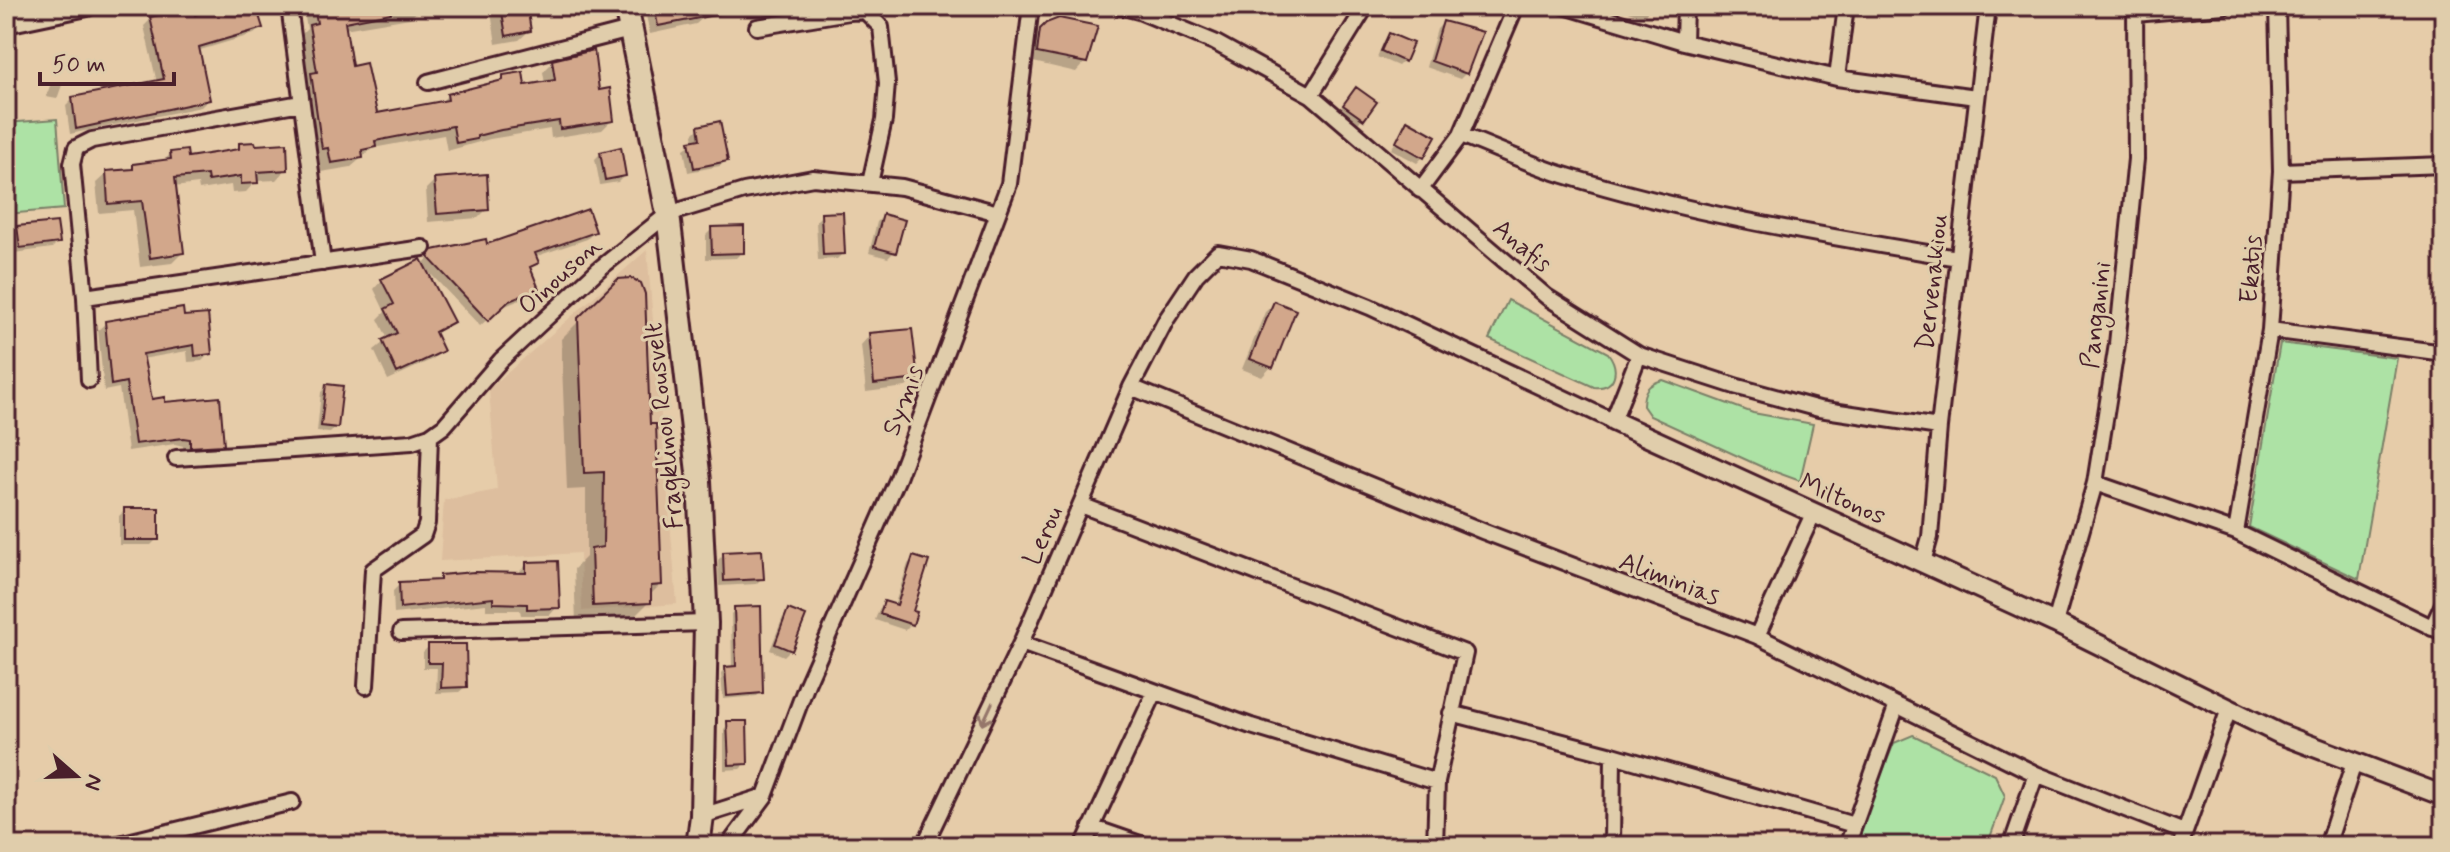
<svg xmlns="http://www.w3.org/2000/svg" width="2450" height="852" font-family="Mynerve,sans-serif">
<rect width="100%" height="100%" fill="#e6cca9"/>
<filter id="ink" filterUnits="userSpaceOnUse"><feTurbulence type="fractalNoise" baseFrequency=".0125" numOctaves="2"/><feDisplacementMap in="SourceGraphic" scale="16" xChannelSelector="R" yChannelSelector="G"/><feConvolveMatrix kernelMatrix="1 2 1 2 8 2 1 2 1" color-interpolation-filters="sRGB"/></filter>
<g filter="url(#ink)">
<path fill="#ddbe9e" d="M647 250 677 604 582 611 580 553 440 561 444 500 497 490 489 389Z"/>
<path fill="#ade2a5" stroke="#7c8068" stroke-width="2" d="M57 119 64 209 6 214V123Z
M1508 300 1608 353C1620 369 1616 389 1594 387L1489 339Z
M2280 343 2397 358 2359 579 2249 527Z
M1663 380 1753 413 1813 424 1800 481 1762 467 1650 416 1643 406C1643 390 1648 384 1663 380Z
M1913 735 1995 775 2005 796 1987 846H1853L1894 743Z"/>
<path fill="#0003" d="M230 6H254L261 28 254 34 197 51 208 100 201 107 70 134 66 106 73 99 157 83 144 26 151 19 194 17Z
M303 6H438L420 9 410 18 344 29 351 68 376 115 440 103 448 95 497 84 504 77 524 87 545 84 543 72 553 62 598 92 612 120 602 130 551 138 550 129 490 139 447 151 444 135 373 148 351 167 321 172 319 157H313L302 85 307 80 300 36 307 29Z
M490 6H525L529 31 519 40 496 44Z
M644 6H703L705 16 696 24 650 34Z
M1630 6H1651L1644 17 1628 12Z
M1443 23 1466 73 1460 79 1426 67 1437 29Z
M1047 24 1085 62 1076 72 1029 61 1031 41Z
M1390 36 1404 60 1398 66 1377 57 1384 41Z
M51 83 62 85 57 99 46 97Z
M1350 95 1374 102 1357 125 1338 112Z
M1408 123 1423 157 1417 163 1391 149Z
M699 128 726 161 720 166 688 172 684 149 694 142 693 134Z
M240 145 286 169 276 180 256 181 246 192 232 193 231 185 199 190 198 184 174 187 182 253 172 263 140 267 133 210 99 213 96 183 107 173 128 171 134 166 163 162 171 153 186 159 232 152Z
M601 153 624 176 618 182 600 185 595 159Z
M435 180 487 209 478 218 428 222 426 189Z
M822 215 843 253 837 259 818 260 816 221Z
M883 216 894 252 888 258 869 253 877 222Z
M18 228 58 242 52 248 14 253 12 234Z
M712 229 742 252 736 258 706 259V235Z
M594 232 587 239 534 257 536 263 529 270 537 289 530 296 500 308 480 326 424 267 452 321 434 335 441 351 433 359 388 380 374 350 388 339 378 319 385 312 374 289 382 280 422 265 434 252Z
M619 281 648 426 660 585 649 596V602L631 620 576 623 574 569 586 557V489L567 490 561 339Z
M1275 303 1294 311 1271 367 1262 377 1242 369 1265 312Z
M182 318 210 353 202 361 188 362 187 351 142 359 151 401 164 404 222 444 214 452 183 454V446L175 444 128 451 119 388 104 391 98 330 106 323Z
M870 335 916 378 906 387 866 392 861 345Z
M327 386 336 427 330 433 317 432 321 392Z
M125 510 157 539 151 545H119V516Z
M724 554 762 578 756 584 719 586 718 560Z
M914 558 911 624 905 630 875 620 879 609 885 603 894 606 908 564Z
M527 564 557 607 550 615H521L520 610H486V604L394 614 393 591 400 584 436 582 441 577 520 575V571Z
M735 609 761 692 757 696 723 699 721 673 725 669 732 668 731 614Z
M789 611 790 650 784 656 770 650 783 617Z
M429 646 465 687 459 692 436 693 437 668H423V652Z
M730 723 746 763 740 769 724 770V729Z
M246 837 247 846H197L205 838Z"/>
<path fill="#d2a78b" stroke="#4a1f2b" stroke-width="2" d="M224 6H256L263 28 199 47 210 100 76 129 72 97 164 79 150 17 194 7 195 15Z
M314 6H390L391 13 345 22 352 66 366 63 377 113 448 100 447 94 503 80V75L523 72 525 85 555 80 552 60 594 50 599 90 610 88 614 121 560 129 559 121 501 130 477 136V139L456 143 453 126 375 141 376 147 362 150 363 158 331 163 328 148 322 149 311 73 317 72 309 25 317 23Z
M501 6H527L531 31 506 36Z
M654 6H724L725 13 658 26Z
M1059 18 1098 26 1087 63 1037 53 1040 29 1046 23Z
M1443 21 1483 32 1467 74 1431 61Z
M1389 33 1413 43 1405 62 1381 51Z
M1356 87 1377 102 1364 120 1343 105Z
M1407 120 1436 136 1424 158 1396 142Z
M720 121 728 161 694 168 689 141 700 139 698 126Z
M255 142 256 145 287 143 288 170 257 172 258 183 241 184V176L208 181 207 175 175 178 184 253 150 258 142 201 108 204 106 171 133 169V164L171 159 170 152 187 150 188 157 239 149V143Z
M621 147 626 176 605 180 600 152Z
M487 174 489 210 437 214 434 178Z
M588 209 596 232 535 253 539 263 530 267 539 289 509 301 488 321 428 257 433 250 486 239 487 244Z
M843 212 845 254 823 255 821 213Z
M883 214 905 220 896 253 874 247Z
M57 222 60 243 20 248 17 226Z
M744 226V253L712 254 711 227Z
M421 259 454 322 435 332 444 351 397 373 382 340 397 333 385 309 394 304 381 279Z
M631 278 641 283 645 294 650 424H656L662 585 651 586V603L593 606 591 549 603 547 604 472 584 473 578 318 618 279Z
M1274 301 1296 310 1273 368 1250 359Z
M183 308 184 316 208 314 212 354 195 356 194 345 143 354 152 399 165 397V402L220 397 224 445 190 447V439L183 438 135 444 126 382 111 385 105 321Z
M912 329 918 379 874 384 869 333Z
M326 384 343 386 338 428 321 426Z
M124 508H159V540H124Z
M762 550 764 579 724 581 723 552Z
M913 556 929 561 913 611 917 612 913 625 880 614 884 601 897 605Z
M558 561 560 608 527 609V604L493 603V598L400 608 399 582 440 580V575L474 572 526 573V562Z
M761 606 763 693 727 696 725 667 736 666 734 607Z
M788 609 806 616 792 651 775 644Z
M428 644H466L467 687 441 688 442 663H428Z
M727 721H747L748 764 729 765Z"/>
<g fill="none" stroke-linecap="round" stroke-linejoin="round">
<defs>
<path id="minor" d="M289 6 323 263
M1120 6 1139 11 1214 42 1311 95 1547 297 1639 355 1738 387 1819 409 1939 427
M1564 6 1684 42 1837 78 1976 97
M2135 14 2224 6
M757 27 849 12 865 11 881 27 887 83 884 120 870 183
M1684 42 1685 6
M1837 78 1846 6
M428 82 630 30
M1311 95 1366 6
M1461 135C1495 148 1529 164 1564 175 1692 215 1826 236 1958 258
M2281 171 2444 165
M1420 190 1461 135 1516 6
M85 297 423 248
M2270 330 2444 353
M89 380 85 297 72 164 76 148 92 140 301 103
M1131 387 1485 532 1757 636 2036 774 2184 832
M176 458 412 442 430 436 444 426 501 360 599 269 668 214 744 191 813 178 902 187 998 213
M2095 483 2236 532 2444 633
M1081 505 1465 653 1437 782 1435 846
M2236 532 2270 330 2281 171 2277 6
M1923 562 1930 537 1939 427 1988 6
M2055 623 2095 483 2117 344 2136 159 2135 6
M2432 628 2444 602
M401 632 706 623
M1757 636 1813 514
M1021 643 1251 726 1437 782
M366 686 373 570 423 535 427 523 430 436
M1451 713 1613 755 1854 825
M702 816 765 796
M1091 827 1146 846
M111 846 292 802
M728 846 765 796 807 684 898 478 1009 184 1031 6
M924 846 1021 643 1131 387 1166 320 1196 275 1218 253 1251 259 1370 307 1613 421 1639 355
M1083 846 1155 692
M1612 846 1613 755
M1847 846 1897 705
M2011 846 2036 774
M2180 846 2229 709
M2327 846 2354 763"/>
<path id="tertiary" d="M6 23 87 6
M1613 421 2055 623 2280 734 2444 796"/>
<path id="secondary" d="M626 6 668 214 699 481 706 623 702 816 698 846"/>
</defs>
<use href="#minor" stroke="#4a1f2b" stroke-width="20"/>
<use href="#tertiary" stroke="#4a1f2b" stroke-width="24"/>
<use href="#secondary" stroke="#4a1f2b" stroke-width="28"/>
<use href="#minor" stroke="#e0cdab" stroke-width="14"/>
<use href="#tertiary" stroke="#e0cdab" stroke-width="18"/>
<use href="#secondary" stroke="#e0cdab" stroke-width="22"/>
</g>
<defs><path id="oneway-shaft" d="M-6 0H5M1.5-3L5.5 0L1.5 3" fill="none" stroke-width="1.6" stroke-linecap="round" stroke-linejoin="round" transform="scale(2)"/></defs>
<use stroke="#95766b" href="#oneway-shaft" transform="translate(987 714) rotate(115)"/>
</g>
<g text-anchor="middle" stroke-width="6" stroke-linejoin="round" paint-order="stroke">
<g font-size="26" fill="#4a1f2b" stroke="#e0cdab">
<text transform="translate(1523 245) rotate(40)" y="9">Anafis</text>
<text transform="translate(2250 269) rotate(-86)" y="9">Ekatis</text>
<text transform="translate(559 275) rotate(-42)" y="9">Oinouson</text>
<text transform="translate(1931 282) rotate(-84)" y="9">Dervenakiou</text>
<text transform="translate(2095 315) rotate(-83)" y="9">Panganini</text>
<text transform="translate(902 400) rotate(-69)" y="9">Symis</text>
<text transform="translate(663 426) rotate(-96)" y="9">Fragklinou Rousvelt</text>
<text transform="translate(1843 498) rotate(24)" y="9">Miltonos</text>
<text transform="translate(1042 535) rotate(-66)" y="9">Lerou</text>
<text transform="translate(1670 578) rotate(21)" y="9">Aliminias</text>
</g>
</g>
<rect width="2450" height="852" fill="none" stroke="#e0cdab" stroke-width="32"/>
<rect x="16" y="16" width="2418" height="820" fill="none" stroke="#4a1f2b" stroke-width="3" filter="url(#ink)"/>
<g transform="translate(76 776) rotate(110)" stroke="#e0cdab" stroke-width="6" paint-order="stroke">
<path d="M0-6L14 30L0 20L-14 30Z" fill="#4a1f2b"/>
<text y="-12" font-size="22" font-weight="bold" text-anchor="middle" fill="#4a1f2b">N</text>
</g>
<path d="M40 72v12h134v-12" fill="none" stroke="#4a1f2b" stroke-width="4"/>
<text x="52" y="72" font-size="24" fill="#4a1f2b" stroke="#e0cdab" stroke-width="6" paint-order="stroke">50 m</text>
</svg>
